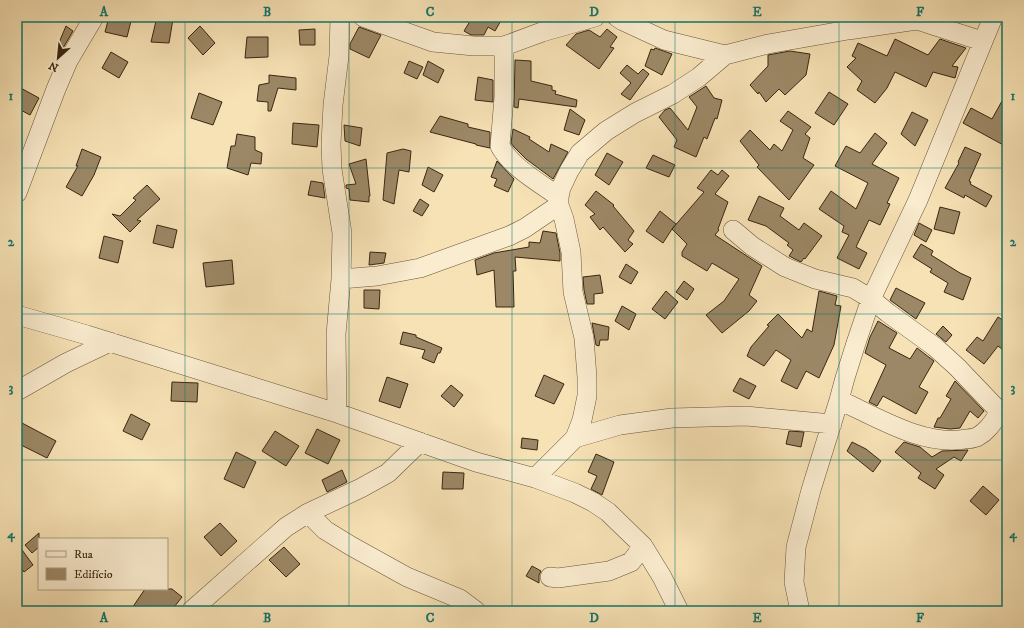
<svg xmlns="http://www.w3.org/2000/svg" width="1024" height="628" font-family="'IM FELL DW Pica',serif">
<rect width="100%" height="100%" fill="#f7e2b5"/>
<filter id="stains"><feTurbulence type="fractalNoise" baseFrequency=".005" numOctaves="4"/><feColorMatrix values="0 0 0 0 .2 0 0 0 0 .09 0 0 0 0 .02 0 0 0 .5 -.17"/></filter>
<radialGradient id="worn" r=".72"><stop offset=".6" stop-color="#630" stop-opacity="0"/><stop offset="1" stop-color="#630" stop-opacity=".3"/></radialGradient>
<path fill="#9c8866" stroke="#3a2610" d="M109 17H132L127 37 105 32Z
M157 17H168L173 19 169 43 151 42Z
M470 17H503L495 31 488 27 484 35H471L464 31 472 18Z
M66 26 73 31 63 48 58 45Z
M200 26 215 43 203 55 188 38Z
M359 27 381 35 369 58 350 49V44Z
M315 29V45H300L299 30Z
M607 29 617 37 610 47 614 48 599 69 566 45 576 34 589 30 600 37Z
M247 37H268V57L245 58Z
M895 39 928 55 940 39 966 48 952 66 958 67 955 78 933 72 926 87 895 72 887 88 875 103 857 90 862 81 847 67 856 58 852 56 858 43 887 56Z
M655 48 672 54 662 75 645 66 651 49 654 50Z
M790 51 810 54 806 75 785 95 779 89 766 102 759 92 758 94 750 85 768 66V55Z
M111 52 128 62 119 78 102 68Z
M515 60 531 61V81L552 86V90L556 91 555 94 577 100 576 107 519 99 518 108 514 107Z
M409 61 423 67 417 79 404 73Z
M428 61 444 70 438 83 423 75Z
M627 65 638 74 643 69 649 74 630 100 621 94 631 83 620 73Z
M269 75 296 78V90L278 88 271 111H268V102L257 101 259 85 269 83Z
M478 77 493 80V102L475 100Z
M17 86 39 98 30 115 17 108Z
M706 86 714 98 722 100 717 119 715 118 707 139 704 137 696 157 674 147 677 140 659 117 665 110 670 108 688 130 697 107 689 97Z
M829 92 848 104 834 125 815 113Z
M1007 92V147L963 123 971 108 992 119Z
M199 93 222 102 213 125 191 118Z
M570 109 585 120 579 135 564 130Z
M788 111 811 127 805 134 810 138 803 158 814 165 789 200 757 167 759 165 740 141 750 130 770 150 774 144 782 151 793 130 780 121Z
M912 112 928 120 915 146 901 134Z
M440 116 468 124V127L490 132V148L476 145V144L430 132Z
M293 123 319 125 317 147 292 144Z
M344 125 362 128 360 146 345 141Z
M513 129 530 137 529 139 549 152 551 144 568 152 553 179 526 159 514 147 511 143Z
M875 133 887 143 872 164 899 178 887 203 890 204 880 225 869 220 856 247 867 253 859 269 837 258 849 235 842 232 844 226 819 209 831 191 856 209 868 183 835 166 846 146 860 153Z
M237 134 255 137V150L262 153 261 164 251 163 248 175 227 168 231 146H235Z
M965 147 981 154 969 181 971 182 970 184 992 196 986 207 965 195 964 198 945 188 959 163 958 162Z
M82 149 101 157 94 175 82 196 66 187 78 166H76Z
M403 149 411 151 409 172 399 170 394 204 383 200 387 153Z
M607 153 623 162 609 185 595 175Z
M653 155 675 165 669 177 646 168Z
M366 159 370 196H369V202L350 200 349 189 346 188V185L356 184 349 164Z
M497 161 514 179 508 192 494 186 497 179 491 177Z
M428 167 443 175 434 192 422 185Z
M711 170 718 175 722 170 729 176 715 194 728 202 718 229 719 230 715 235 762 266 749 295 757 301 749 311 722 333 706 315 724 301 739 279 712 263 707 271 682 256V252L687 244 672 229 663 243 646 231 660 211 676 224 672 229 704 192 697 188Z
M311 181 323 183 325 198 308 195Z
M147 185 160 199 137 220 141 221 130 232 112 214 120 216 136 200 133 198Z
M596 191 614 205 613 206 634 231 628 240 633 244 625 252 603 227 600 230 590 217 595 214 585 205Z
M759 196 784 208 780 216 799 230 804 223 822 236 805 259 804 258 801 262 789 256 793 250 787 245 789 243 766 226 748 220Z
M420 199 429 205 422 216 413 211Z
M940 207 960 212 954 234 934 229Z
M919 223 932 230 926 242 914 235Z
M157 225 177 230 173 248 153 243Z
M543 231 556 233 560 253V261L515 257 516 271H513L514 307H496L494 270 477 275 475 260 494 253 529 247V242L540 243Z
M104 236 123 241 118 263 99 258Z
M921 244 933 251 931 255 960 273 971 278 963 300 944 292 948 283 930 272 932 269 913 257Z
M370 252 386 253 384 263 369 265Z
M232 260 234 284 206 287 203 263Z
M626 264 638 272 631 284 619 277Z
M600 275 603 293 594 294V304H587L584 290 583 277Z
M684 281 694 289 687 300 676 292Z
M896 288 925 303 916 319 890 300Z
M364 290H380L379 309 364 308Z
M666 291 678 302 665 319 652 309Z
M819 291 837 296 835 305 841 306 834 345 819 378 806 371 797 389 781 381 791 360 776 350 764 366 747 356 751 347 769 326 767 325 778 314 802 338 807 329 812 332Z
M622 306 636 314 629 330 615 321Z
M998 317 1007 323V353L998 346 984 364 966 350 977 337 983 341Z
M878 321 897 333 889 348 910 359 917 348 934 361 919 387 928 392 916 414 883 396 877 406 869 402 886 365 865 353 870 337Z
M592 323 609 327 608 340H600L599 346 596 345Z
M943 326 952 335 946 342 936 334Z
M403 332 416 335V337L442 348 440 353H438L434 363 422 358 425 350 400 344Z
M544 375 564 384 554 404 535 396Z
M387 377 408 384 400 408 379 401Z
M740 378 756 386 749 399 733 391Z
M955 381 984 411 978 418 970 411 960 428 950 429 934 427 938 418H940L951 399 946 396Z
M172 382 198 383 197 402 171 401Z
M451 385 463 395 454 407 441 396Z
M131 414 150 424 142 440 123 431Z
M22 423 56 441 47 458 17 443V434Z
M317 429 340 440 328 464 305 453Z
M275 431 299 446 286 466 262 451Z
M789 431 804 432 801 447 786 444Z
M522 438 538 440 537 450 521 448Z
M852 442 866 449 881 461 873 472 847 451Z
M904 442 920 447 932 457 942 451 968 450 961 461 954 457 936 469 944 475 935 489 918 478 921 473 895 452Z
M236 452 256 462 244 488 224 479Z
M596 454 614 462 602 495 591 489 597 476 588 472Z
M342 470 347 482 327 492 322 480Z
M443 472 464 473 463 489H442Z
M983 486 999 500 986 515 970 501Z
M220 523 237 541 221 556 204 537Z
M39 533V547L32 553 25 545Z
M17 543 33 565 24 572 17 564Z
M284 547 300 564 286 577 269 560Z
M532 566 541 571 539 575V583L526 576Z
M145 589H172L182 597 171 611H130Z"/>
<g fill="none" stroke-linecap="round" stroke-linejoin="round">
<defs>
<path id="minor" d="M363 17 433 42 474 46H504L542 32 595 17
M617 17 623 21 664 40 725 55 768 44 848 30 917 20
M912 17 917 20 982 41
M504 46V97L500 146C511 167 540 183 559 197
M17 193 56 89 68 61 94 17
M733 230 752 246 785 267 815 279 853 288 871 299 888 313 935 347 957 367 1000 412 1007 417
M341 279 377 276 420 268 509 236 525 228 559 205
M17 315 87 335 337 413 476 462 535 478 575 493 593 502 608 512 643 546 662 577 679 611
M17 391 66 363 110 342
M839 400C877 417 924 447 966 439 970 439 974 438 977 437 988 431 993 422 1000 412
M337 413 336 334 341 279 342 233 332 169 331 144 333 105 339 56 340 17
M575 438 582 420 587 396V377L584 338 573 292 571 252 564 219 559 205V197L561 188 569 171 580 153 606 131 635 113 673 94 699 77 725 55
M535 478 575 438 620 425 672 418 746 416 832 424
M308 513 325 530 351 546 407 577 460 599 476 611
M550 577 558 578 609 571 631 562 643 546
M191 611 286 527 308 513 361 488 388 473 420 442
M800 611 794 582 796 547 811 490 839 400 845 378 856 343 871 299 918 200 993 17"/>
</defs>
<use href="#minor" stroke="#695539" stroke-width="20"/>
<use href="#minor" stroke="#faeccf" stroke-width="19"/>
</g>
<path fill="none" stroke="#0f766e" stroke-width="1" stroke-opacity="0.55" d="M185 17V611M349 17V611M512 17V611M675 17V611M839 17V611M17 168H1007M17 314H1007M17 460H1007"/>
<rect width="1024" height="628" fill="none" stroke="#f7e2b5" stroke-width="44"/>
<rect x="38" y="538" width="130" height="52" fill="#faeccf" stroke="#ad9d83"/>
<rect x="46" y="551" width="20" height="6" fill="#faeccf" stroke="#ad9d83"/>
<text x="74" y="558" font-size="12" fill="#3a2610">Rua</text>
<rect x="46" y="568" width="20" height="12" fill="#9c8866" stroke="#ad9d83"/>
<text x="74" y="578" font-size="12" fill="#3a2610">Edifício</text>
<g transform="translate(58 58) rotate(207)" stroke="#faeccf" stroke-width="3" paint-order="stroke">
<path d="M0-3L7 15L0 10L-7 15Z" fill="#3a2610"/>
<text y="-6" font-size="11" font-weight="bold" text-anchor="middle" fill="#3a2610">N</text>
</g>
<rect x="22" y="22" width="980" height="584" fill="none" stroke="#0f766e" stroke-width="1.5"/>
<g font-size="13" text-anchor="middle" font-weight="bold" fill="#0f766e">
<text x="104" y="16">A</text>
<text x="267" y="16">B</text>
<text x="430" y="16">C</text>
<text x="594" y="16">D</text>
<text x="757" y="16">E</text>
<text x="920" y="16">F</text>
<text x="11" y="100">1</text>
<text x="1013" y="100">1</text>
<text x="11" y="246">2</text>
<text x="1013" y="246">2</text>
<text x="11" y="392">3</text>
<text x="1013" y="392">3</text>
<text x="11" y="538">4</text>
<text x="1013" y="538">4</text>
<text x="104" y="622">A</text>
<text x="267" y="622">B</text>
<text x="430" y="622">C</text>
<text x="594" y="622">D</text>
<text x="757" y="622">E</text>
<text x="920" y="622">F</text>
</g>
<rect width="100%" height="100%" filter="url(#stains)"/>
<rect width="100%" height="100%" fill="url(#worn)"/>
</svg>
